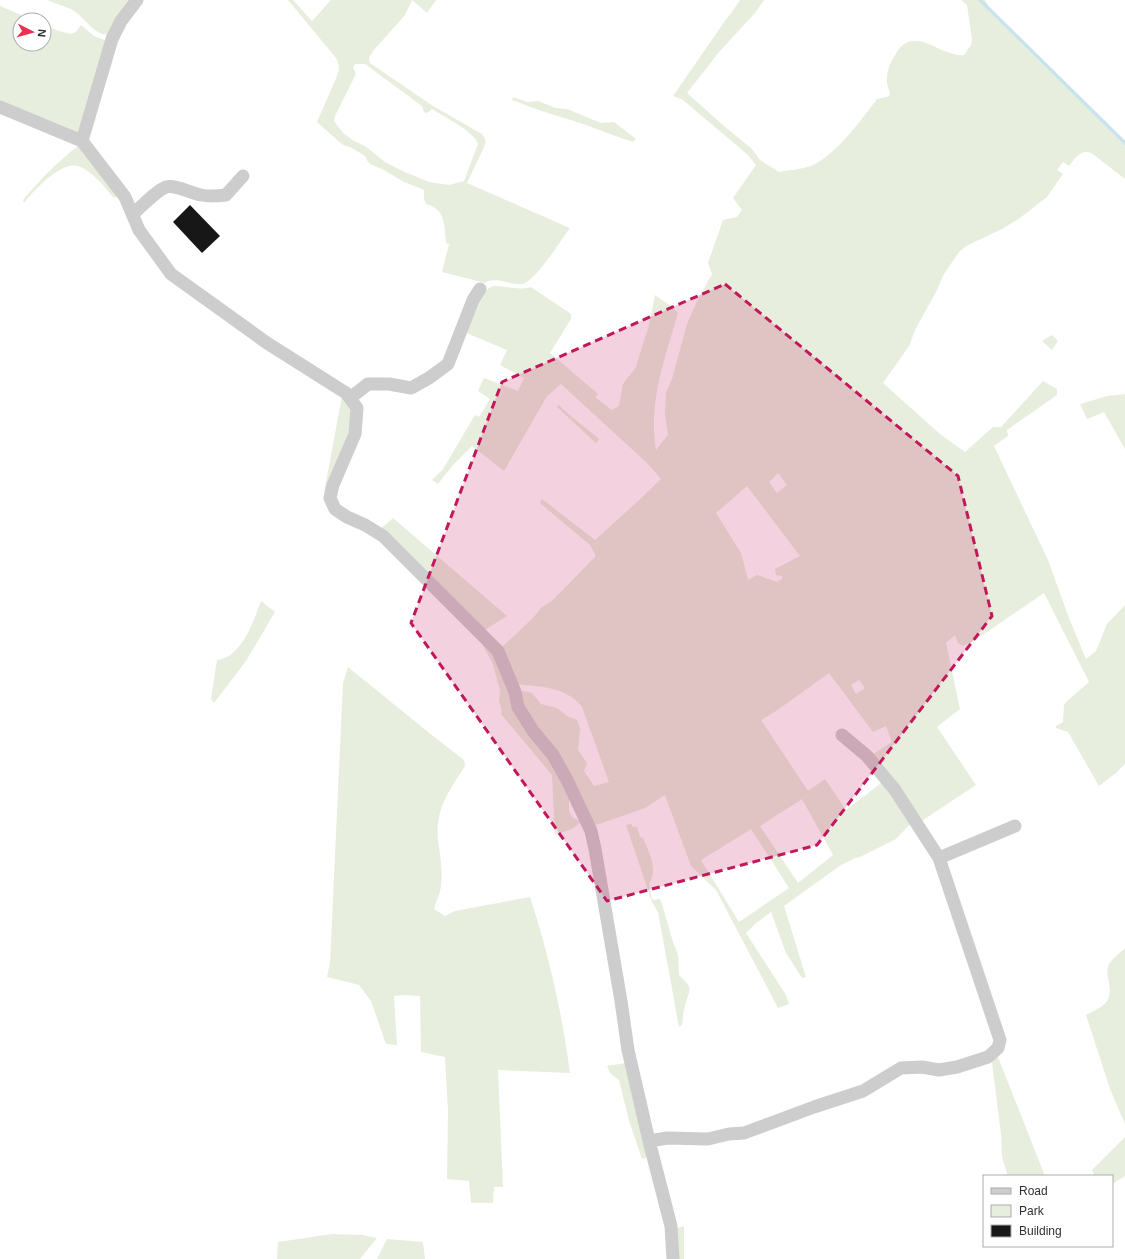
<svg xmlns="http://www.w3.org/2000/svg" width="1125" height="1259" font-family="Arial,sans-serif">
<rect width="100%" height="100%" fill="#fff"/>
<path fill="#e8eede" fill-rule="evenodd" d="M47 0H133L108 35C93 34 86 19 74 11 66 6 56 4 47 0Z
M288 0H293L312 21 331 0H412L405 15 373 51 369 58 370 63 433 106 482 134 486 141 484 147 467 183 570 228C561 240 535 282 522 284 509 285 496 276 485 283L442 272 449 244 446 243C444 225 446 209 426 204L424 199V190L404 182 384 170 370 164 368 162 365 156 352 148 343 145 317 122 337 76C340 68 339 64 336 58ZM365 64 422 106 424 112 427 113 432 109C444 117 474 131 478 144L464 181 449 185 429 182 405 172 385 162 365 146 354 141 343 133 334 121 335 116 356 74 353 67 355 64Z
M412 0H436L427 13Z
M740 0H764L755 13 719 52 687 93 724 126 752 149 760 160 779 172C790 170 805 169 815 164 838 152 862 119 877 99L887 97 890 95C890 90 886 85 887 78 887 68 892 60 897 52 915 24 941 58 964 55L971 45 972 40 967 5 961 0H985L992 13 1002 22 1024 46 1125 144V179L1094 155C1083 147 1076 157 1069 166L1063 162 1057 170 1063 174 1047 197 1020 218 1002 229 966 246 959 252 944 274 936 292 916 328 909 346 883 383 940 434 965 452 993 427H1001L1043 381 1057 389V395L1007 430 1008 436 994 446 1048 560 1069 618 1086 659 1096 651 1107 624 1125 605V764L1116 773 1099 786 1068 732 1056 728V726L1063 722 1064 705 1066 702 1089 682 1044 593 974 641 963 646 958 643 955 635 946 643 960 709 937 727 976 785 920 822 873 754 892 742 886 726 873 732 829 673 776 711 761 720 808 791 825 779 846 810 885 780 913 821 896 839 860 857 855 858 841 865 784 906 806 977 802 978 786 953 771 912 755 924 746 933 786 995 789 1004 778 1008 716 890 691 866 665 795 645 808 593 826 533 726 518 692 524 691 532 693 541 704 557 708 567 716 577 720 580 728 578 750 587 763 584 771 594 786 609 782 582 707C566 686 540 687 516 684L502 647 534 617 541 608 554 599 595 557V554L590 545 540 503 542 499 595 540 636 503 661 479 647 463 561 384 547 396 504 471 472 446 452 466 438 484 432 480 443 469 475 415 479 417 490 399 478 391 484 378 518 391 524 378 500 365 507 350 464 332C469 322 482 286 494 286 507 286 519 291 531 287L571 314V319L550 353 598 394 595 397 612 410 619 406 623 384 636 367 642 347 648 329 655 295 672 307 678 313C665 358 648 403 656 450L668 435 665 415 666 393 672 379 687 324 697 301 712 274 708 263 723 220 737 217 742 210 733 198 756 165 748 155 683 100 673 96 727 18 732 12ZM778 473 787 485 777 493 769 482ZM747 486 800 556 775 569 776 575 782 576V579L777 582 757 575 748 580 741 553 716 513ZM859 680 865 688 856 694 851 685ZM802 799 833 855 798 883 760 826ZM751 829 789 888 739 922 701 860Z
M0 6 33 20H20V44H44V25L59 31 71 34 76 32 81 25 94 36 107 41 79 134 0 104Z
M513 97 527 102 538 101 556 108 567 109 601 123 614 122 636 139 633 142C613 136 594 127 574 121 553 115 532 108 512 100Z
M78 146 119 195 114 198C104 187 93 171 78 166 61 161 33 191 24 203L23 200C40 180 57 162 78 146Z
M1052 335 1058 341 1052 350 1042 341Z
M1125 394V449L1104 412 1087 419 1080 404 1107 396Z
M342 396 350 409V430L328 488 324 493Z
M559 405C571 418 586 427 599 439L596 443 557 407Z
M393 518 507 616 483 631 379 530Z
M261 601 275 612 246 661 214 703 211 699 217 660C221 659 226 658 229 656 246 644 254 620 261 601Z
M480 640 493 655 554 768 569 798V811L572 817 581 822 572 829 555 835 552 775 501 714 502 711 499 701 500 690 492 662Z
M348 667 428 732 464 760 465 766C449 791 435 809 438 840 440 856 443 870 441 886 440 895 436 901 434 909L445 916 455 911 530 897C549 955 562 1013 570 1073L498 1070 503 1187H494L493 1203H471L469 1181 447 1179 448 1111 445 1057 421 1052 420 996 405 995 394 996 397 1045 386 1044 371 1001 359 985 327 977 330 963 343 683Z
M631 824 633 827H637L640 837 643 838C648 850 659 870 649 883L652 899 655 900 659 899 661 901 673 942 678 955 679 975C694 990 690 987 685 1006 683 1012 683 1019 682 1025L679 1027 658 912 652 902 626 825Z
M1125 948V1124L1110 1089 1086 1015C1093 1011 1103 1007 1107 1001 1115 988 1103 975 1109 964 1113 958 1120 953 1125 948Z
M998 1057 1045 1176H1008L1002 1157 1001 1134 992 1063 993 1059Z
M626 1063 648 1157 642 1159 629 1121 619 1080 610 1073 607 1066Z
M1125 1137V1176L1112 1184V1176H1095L1092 1170Z
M684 1226V1259H676L674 1229Z
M332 1234 363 1235 377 1238 360 1259H277L278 1242Z
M387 1239 423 1242 425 1259H377Z"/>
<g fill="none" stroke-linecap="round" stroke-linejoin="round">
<path stroke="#cae4ee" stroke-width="3.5" d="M980 0 1125 143"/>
</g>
<path fill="#171717" d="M190 205 220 236 202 253 173 222Z"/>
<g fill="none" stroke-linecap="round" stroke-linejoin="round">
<path stroke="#cdcdcd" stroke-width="13" d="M137 0 121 21 112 39 82 141 125 197 139 230 171 274 267 343 346 393 357 408 355 434 333 485 330 498 335 509 347 517 365 525 383 536 498 651 515 692 518 707 533 731 553 755 567 780 591 831 595 849 621 1001 628 1050 649 1141
M0 107 82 141
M133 214C141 207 157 190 166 187 174 184 191 193 201 195 210 197 218 196 226 195L243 176
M350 398 368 384H389L411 388 429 378 448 364 473 300 480 289
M939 858 1015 826
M673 1259 671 1226 649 1141 667 1138 708 1139 729 1134 744 1133 814 1107 863 1091 901 1068 922 1067 939 1070 957 1067 988 1057 998 1048 1000 1040 939 858 895 790 867 756 842 735"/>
</g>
<path fill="#c2185b" fill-opacity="0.2" stroke="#c2185b" stroke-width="3" stroke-dasharray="8 5" stroke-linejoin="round" d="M725 284 958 476 992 616 817 845 607 901 411 623 502 382Z"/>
<rect x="983" y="1175" width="130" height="72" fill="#ffffff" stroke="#acacac"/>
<rect x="991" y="1188" width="20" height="6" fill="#cdcdcd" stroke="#acacac"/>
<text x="1019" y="1195" font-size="12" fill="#303030">Road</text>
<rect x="991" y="1205" width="20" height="12" fill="#e8eede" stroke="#acacac"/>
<text x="1019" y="1215" font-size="12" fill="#303030">Park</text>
<rect x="991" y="1225" width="20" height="12" fill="#171717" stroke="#acacac"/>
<text x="1019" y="1235" font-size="12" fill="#303030">Building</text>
<g transform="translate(32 32) rotate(96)"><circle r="19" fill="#ffffff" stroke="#acacac"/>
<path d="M0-3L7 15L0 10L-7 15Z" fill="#ec2e50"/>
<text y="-6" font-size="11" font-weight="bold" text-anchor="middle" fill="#303030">N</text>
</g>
</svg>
